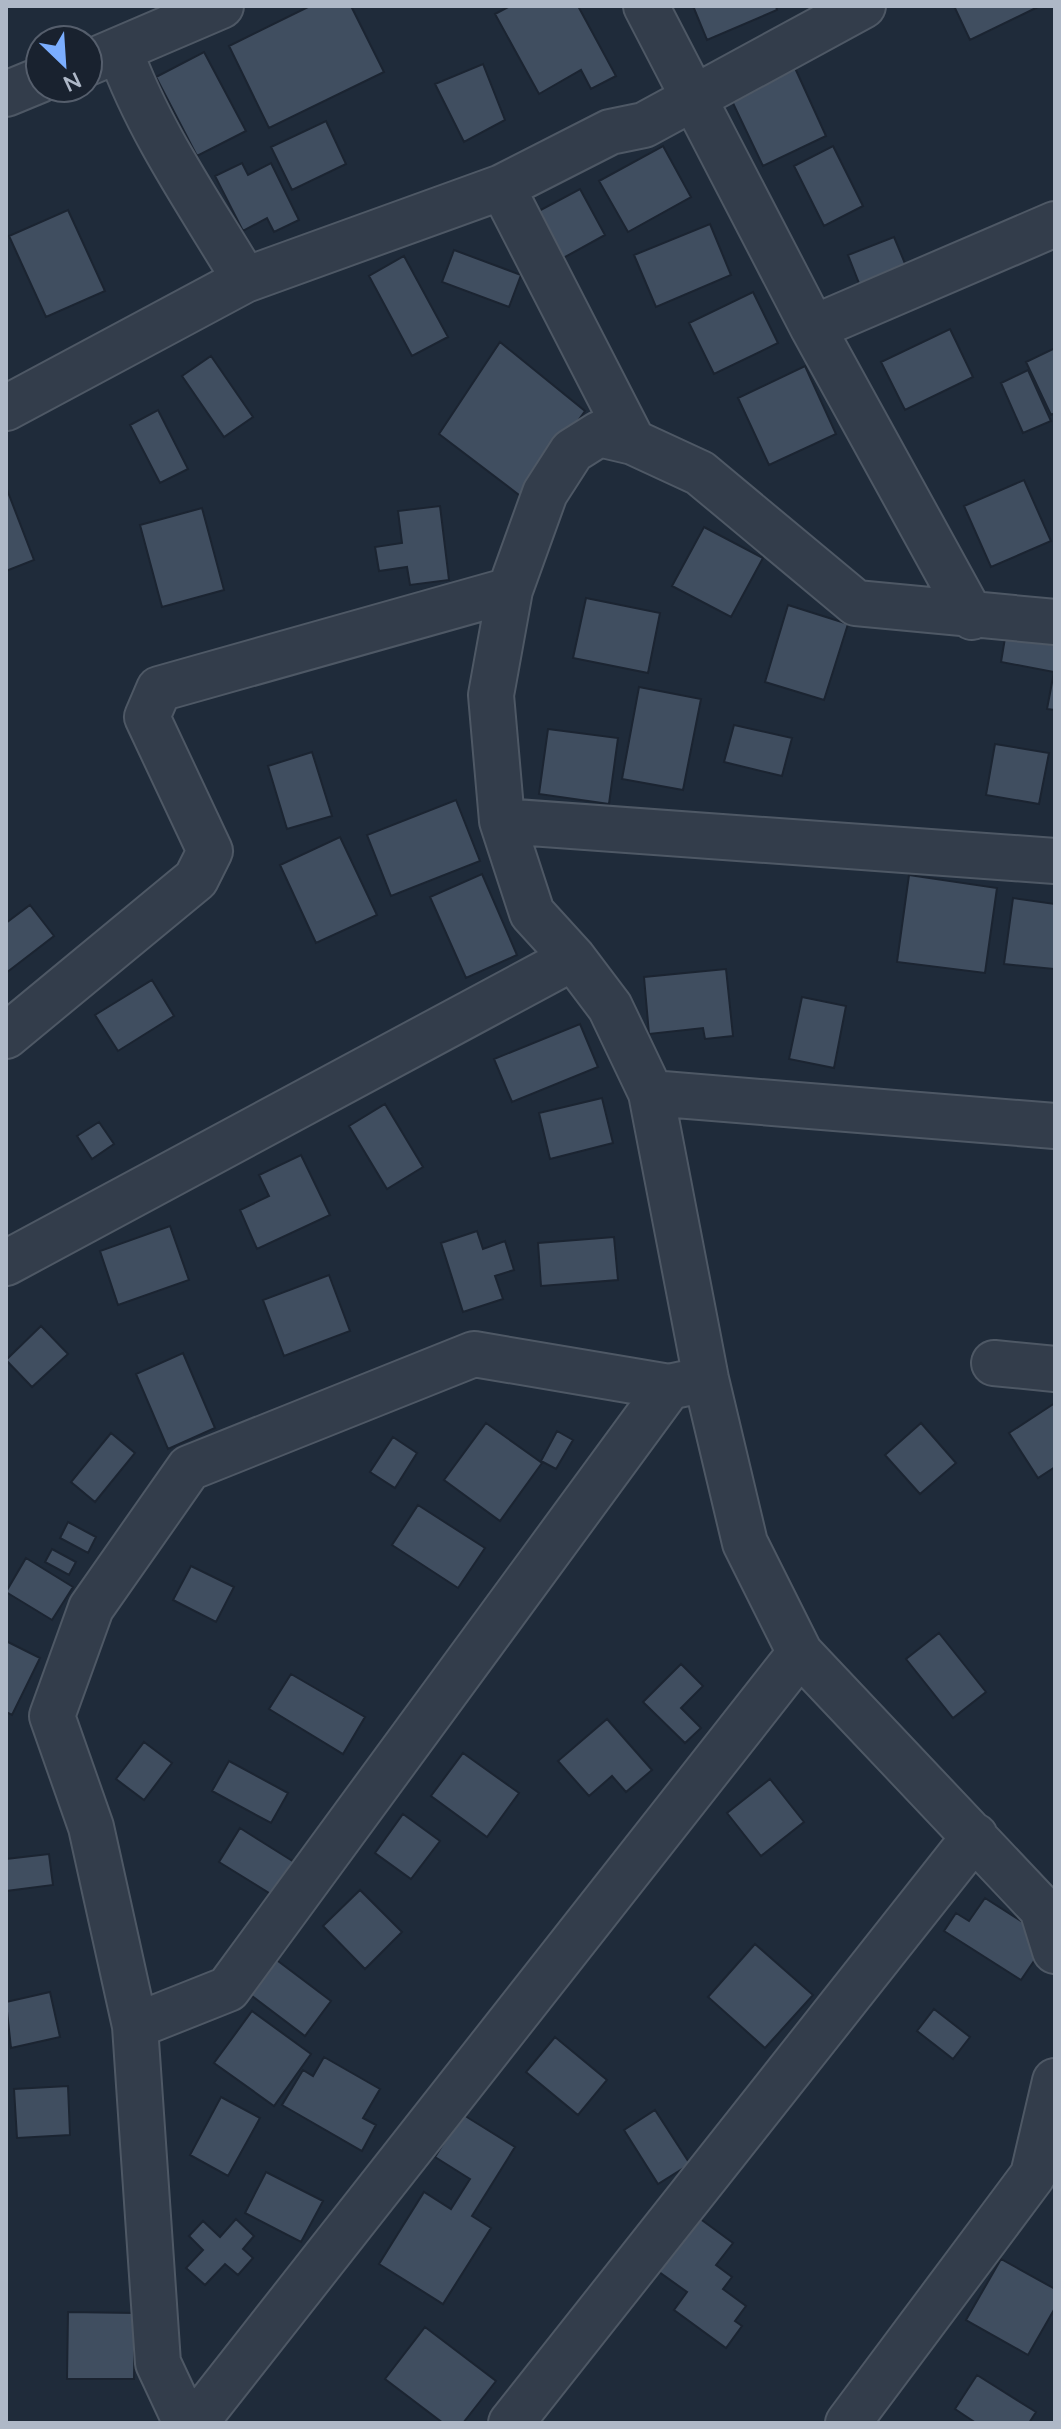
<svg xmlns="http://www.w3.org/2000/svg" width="1061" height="2429" font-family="'Nunito Sans',sans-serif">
<rect width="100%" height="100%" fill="#1f2b3a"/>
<path fill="#404e60" stroke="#1b2431" stroke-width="2" d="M310 6H351L384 72 269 128 229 46Z
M510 6H578L616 76 591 89 581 70 539 94 495 14Z
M693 6H776L777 10 707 40Z
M954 6H1040L970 40Z
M204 52 246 131 197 156 156 77Z
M483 64 505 120 464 142 435 84Z
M795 68 826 136 763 166 731 99Z
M326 121 346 164 292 190 271 147Z
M663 146 691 197 628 232 599 181Z
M833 146 863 206 824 226 794 166Z
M242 163 248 175 271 163 299 220 274 232 267 218 243 231 215 176Z
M580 189 605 235 545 268 520 221Z
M68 210 105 291 46 317 9 236Z
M710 224 731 275 656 307 634 255Z
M894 237 911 278 864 296 848 255Z
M454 250 521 275 509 307 442 282Z
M404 256 448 337 412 356 369 276Z
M753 292 778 343 714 374 689 323Z
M950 329 973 377 905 410 881 362Z
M500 342 585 411 523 498 439 434Z
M1055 348V413L1051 415 1026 362Z
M211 356 253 417 224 437 182 376Z
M805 366 836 434 769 465 738 398Z
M1028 370 1051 421 1023 433 1001 383Z
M158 410 188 469 160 483 130 425Z
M1024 480 1051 541 991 567 964 506Z
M6 487 34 560 6 571Z
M440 506 449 580 410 585 407 567 379 571 375 547 402 543 398 511Z
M202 508 224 590 162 607 140 525Z
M704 527 763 558 731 617 672 586Z
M586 598 660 613 648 673 573 658Z
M788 605 848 624 824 700 765 682Z
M1006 632 1055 641V710L1047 709 1054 672 1001 662Z
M639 687 701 699 683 790 622 779Z
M734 725 792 738 782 776 724 762Z
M548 729 618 738 609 804 539 794Z
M995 744 1049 753 1039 804 986 795Z
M312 752 332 816 287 829 268 766Z
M456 800 480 861 391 896 367 835Z
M340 837 377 915 316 943 280 865Z
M482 874 517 955 466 978 430 897Z
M909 875 997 888 985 973 897 962Z
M1013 898 1055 904 1054 969 1004 964Z
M30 905 54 936 6 973V923Z
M726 969 733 1036 705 1039 703 1028 649 1034 644 977Z
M152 980 174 1016 118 1051 95 1015Z
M802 997 846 1006 834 1068 789 1059Z
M580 1024 598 1067 512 1102 494 1059Z
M602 1098 613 1143 550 1159 539 1113Z
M385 1104 423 1167 387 1189 349 1126Z
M99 1122 114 1144 92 1159 77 1136Z
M301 1155 330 1215 257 1249 240 1210 269 1196 259 1175Z
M170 1226 189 1280 118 1305 100 1251Z
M477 1231 483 1249 505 1241 514 1270 495 1276 503 1299 463 1312 441 1243Z
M614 1237 618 1280 541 1286 538 1243Z
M329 1275 350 1331 284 1356 263 1300Z
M41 1326 68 1354 32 1387 6 1360Z
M183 1353 215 1428 168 1449 136 1374Z
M1055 1403V1467L1038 1478 1009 1433Z
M486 1423 542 1463 500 1521 444 1480Z
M921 1423 956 1463 920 1494 885 1455Z
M557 1431 573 1440 556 1469 541 1461Z
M111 1433 135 1453 95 1502 71 1482Z
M393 1437 417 1453 395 1488 370 1472Z
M418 1505 485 1548 458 1588 392 1545Z
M68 1522 96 1537 88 1553 60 1538Z
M52 1549 76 1562 69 1575 45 1562Z
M26 1558 73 1587 52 1620 6 1592Z
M191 1566 234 1587 216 1622 173 1600Z
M939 1633 986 1692 953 1718 906 1659Z
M6 1641 40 1658 12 1715 6 1712Z
M681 1664 703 1686 681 1708 701 1728 685 1743 643 1702Z
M291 1674 365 1717 343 1754 269 1709Z
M607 1719 652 1770 626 1792 612 1776 589 1796 558 1761Z
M144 1742 172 1763 144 1800 116 1779Z
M463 1753 519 1793 487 1837 431 1796Z
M229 1761 288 1793 271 1823 212 1791Z
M770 1779 804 1822 761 1856 727 1813Z
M403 1814 440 1841 411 1879 375 1853Z
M240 1828 294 1862 274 1896 219 1862Z
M49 1854 53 1885 6 1891V1859Z
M360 1890 402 1932 365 1969 323 1926Z
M985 1898 1049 1939 1021 1980 944 1931 956 1913 969 1921Z
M755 1944 813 1995 765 2048 708 1997Z
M270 1955 331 2001 305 2036 244 1990Z
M50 1992 60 2037 11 2048 6 2002Z
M934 2009 970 2037 953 2059 917 2031Z
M252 2011 311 2054 274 2106 214 2063Z
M555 2037 607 2080 578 2115 526 2072Z
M324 2057 380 2089 363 2118 376 2125 362 2151 282 2105 303 2070 313 2076Z
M68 2086 70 2135 17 2138 14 2089Z
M221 2097 260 2118 228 2176 190 2155Z
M655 2110 690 2164 658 2184 624 2130Z
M462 2114 515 2147 472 2216 491 2228 443 2304 379 2264 424 2192 451 2209 470 2179 435 2157Z
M266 2172 323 2201 301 2242 245 2213Z
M695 2215 733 2243 716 2265 732 2277 723 2289 746 2306 735 2321 742 2326 726 2348 674 2310 687 2292 655 2269Z
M236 2219 254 2236 243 2249 253 2258 238 2275 225 2264 205 2285 186 2268 203 2250 189 2236 203 2221 220 2237Z
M1001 2259 1055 2289V2308L1028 2355 966 2320Z
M68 2312 135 2313 134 2379H67Z
M425 2327 496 2381 463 2423H443L385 2379Z
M977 2375 1036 2412 1029 2423H976L955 2409Z"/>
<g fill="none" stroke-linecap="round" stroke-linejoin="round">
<defs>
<path id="minor" d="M646 6 813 328 972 617
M120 51C149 132 201 206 245 280
M88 63 221 6
M6 94 40 80
M502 187 633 442
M813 328 1055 224
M6 408 245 280 502 187 610 132 644 125 863 6
M1055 622 856 603 700 473 633 442 599 434 572 451 545 493 510 590 491 695 502 821 532 913 573 958 610 1007 651 1093 706 1379 745 1543 800 1653 1042 1909 1055 1951
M502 821 1055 861
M6 1036 196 879 210 851 147 717 159 689 510 590
M651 1093 1055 1126
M6 1263 573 958
M994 1363 1055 1369
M135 2026 228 1989 669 1387
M186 2423 158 2363 135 2026 91 1827 52 1716 91 1608 189 1468 474 1354 669 1387 706 1379
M195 2423 800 1653
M511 2423 975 1836
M848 2423 1033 2175 1055 2081"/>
</defs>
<use href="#minor" stroke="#4e5865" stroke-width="48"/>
<use href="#minor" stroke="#333d4b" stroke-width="44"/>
</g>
<rect width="1061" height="2429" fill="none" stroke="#aeb8c7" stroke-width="16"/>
<g transform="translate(64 64) rotate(155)"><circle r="38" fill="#19222f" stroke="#555e6c" stroke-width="2"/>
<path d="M0-6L14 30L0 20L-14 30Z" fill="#7baeff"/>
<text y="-12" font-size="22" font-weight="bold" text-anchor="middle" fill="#aeb8c7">N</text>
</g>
</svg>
